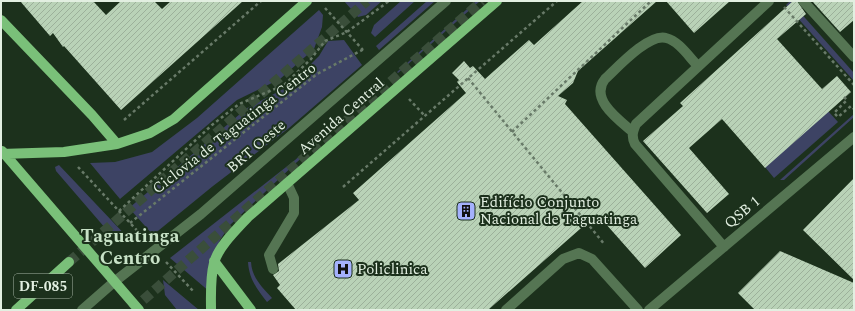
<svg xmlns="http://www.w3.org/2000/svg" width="855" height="311" font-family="Spectral,serif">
<defs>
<pattern id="building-hatch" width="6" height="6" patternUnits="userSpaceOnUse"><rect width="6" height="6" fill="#b9d2b7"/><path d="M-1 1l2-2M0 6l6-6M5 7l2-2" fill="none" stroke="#9cb09a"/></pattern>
</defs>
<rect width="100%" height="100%" fill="#1c311c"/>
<path fill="#3d4364" d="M344 1H382L366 15 358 17Z
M401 1H415L375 37 371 33 374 25Z
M427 1H435L379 50 376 46Z
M476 1H480L398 73 397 72Z
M790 1 854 73V81L786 5Z
M319 10 323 15 322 27 314 49 280 79 237 100 120 199 90 163 115 162 152 152 197 118Z
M344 40 362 65 289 128 213 186 153 235 129 208 247 108 289 86 319 56 328 41Z
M382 84 384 86 297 162 230 225 220 240 213 260 210 292 170 258 295 160Z
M828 111 838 122 774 178 765 167Z
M854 114V117L784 180H780Z
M59 165 131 241 112 236 56 171 55 167Z
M248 262H251C252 278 262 287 272 298L267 302C257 289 249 279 248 262Z
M163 280 199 310H177L165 295Z"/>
<path fill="url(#building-hatch)" d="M20 1H93L106 15 121 1H154L162 9 171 1H243L121 110 64 46 63 47 53 33 50 36Z
M583 1H657L578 71 573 83 558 96 567 100 565 104 681 235 645 268 597 214 488 310H296L277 288 280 285 273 275 279 271 278 264 359 200 353 193 466 93 457 82 459 80 452 73 464 61 470 68 473 66 485 79 529 40 534 45Z
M666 1H730L694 33Z
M793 1H797L806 14 777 39 822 89 837 76 851 92 765 168 722 119 689 148 729 194 707 213 643 141 683 106 680 103Z
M812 1H854V20L840 32Z
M854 178V280L803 230Z
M780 251 854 283V310H755L738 293Z"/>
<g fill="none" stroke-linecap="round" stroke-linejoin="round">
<path stroke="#3a4e3a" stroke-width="10" stroke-dasharray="10 5" stroke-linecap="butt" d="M69 262 367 1
M132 310 482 1"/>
<path stroke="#687a68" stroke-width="2.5" stroke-dasharray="3 3" stroke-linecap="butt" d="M784 7 854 85
M325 8 363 50
M468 78 605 245
M844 97 847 100 834 113 838 117 851 106 854 109
M409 99 425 116
M124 120 261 1
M512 132 651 1
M78 167 145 239
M343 187 557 1
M119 211 212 125 239 104 284 85 311 59 325 41 347 32 389 1
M130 223 317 74 364 49
M166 262 194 292"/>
<path stroke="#557553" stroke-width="10" d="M803 1 854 57
M633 132C619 120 589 99 605 79 617 68 649 33 666 38 679 41 689 57 698 66
M724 247 635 144C631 136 633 131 636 124L769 1
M273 269 269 255 294 213V198L287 183
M82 310 114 282 201 214 446 1
M506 310 563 259 579 253 592 259 638 310
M649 310 854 137"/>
<path stroke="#7ac079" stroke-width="10" d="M1 20 92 115 117 144
M2 151 139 310
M1 154 64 152 117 144 150 133 174 119 307 1
M214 261 251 310
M16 310 69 262
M211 310C211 295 210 278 214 263 218 247 237 229 248 217L497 1"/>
</g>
<defs>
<symbol id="building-square" viewBox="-11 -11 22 22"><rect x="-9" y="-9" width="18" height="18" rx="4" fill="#a4b1fc" stroke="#1c311c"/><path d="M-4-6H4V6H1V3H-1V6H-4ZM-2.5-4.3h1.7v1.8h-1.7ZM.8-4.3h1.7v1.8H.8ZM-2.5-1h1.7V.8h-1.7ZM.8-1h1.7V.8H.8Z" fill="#111"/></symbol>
<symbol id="hospital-square" viewBox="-11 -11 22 22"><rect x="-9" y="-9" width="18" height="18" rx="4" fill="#a4b1fc" stroke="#1c311c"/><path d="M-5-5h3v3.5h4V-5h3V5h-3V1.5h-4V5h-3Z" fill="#111"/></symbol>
</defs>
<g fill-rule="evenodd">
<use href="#building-square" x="455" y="200" width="22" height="22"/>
<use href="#hospital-square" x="332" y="258" width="22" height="22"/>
</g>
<g text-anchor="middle" stroke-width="4" stroke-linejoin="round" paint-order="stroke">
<rect fill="#1c311c" stroke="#a7b6a6" stroke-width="1" x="14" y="274" width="58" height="24" rx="3"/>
<g font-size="14" font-weight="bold" fill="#e2efe1">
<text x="43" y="291">DF-085</text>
</g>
<g font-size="15" fill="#e2efe1" stroke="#1c311c">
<text transform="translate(341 116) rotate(-41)" y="5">Avenida Central</text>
<text transform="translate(234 128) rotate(-38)" y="5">Ciclovia de Taguatinga Centro</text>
<text transform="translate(256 146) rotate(-41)" y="5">BRT Oeste</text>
<text transform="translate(742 212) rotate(-40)" y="5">QSB 1</text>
</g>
<g font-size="15" fill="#e2efe1" stroke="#1c311c" text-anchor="start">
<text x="480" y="207">Edifício Conjunto<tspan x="480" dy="17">Nacional de Taguatinga</tspan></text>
<text x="357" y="274">Policlinica</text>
</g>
<g font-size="19" font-weight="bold" fill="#c8e2c7" stroke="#1c311c">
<text x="130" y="242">Taguatinga<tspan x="130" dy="22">Centro</tspan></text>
</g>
</g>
<rect width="855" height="311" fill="none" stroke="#e2efe1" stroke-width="4"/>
</svg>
